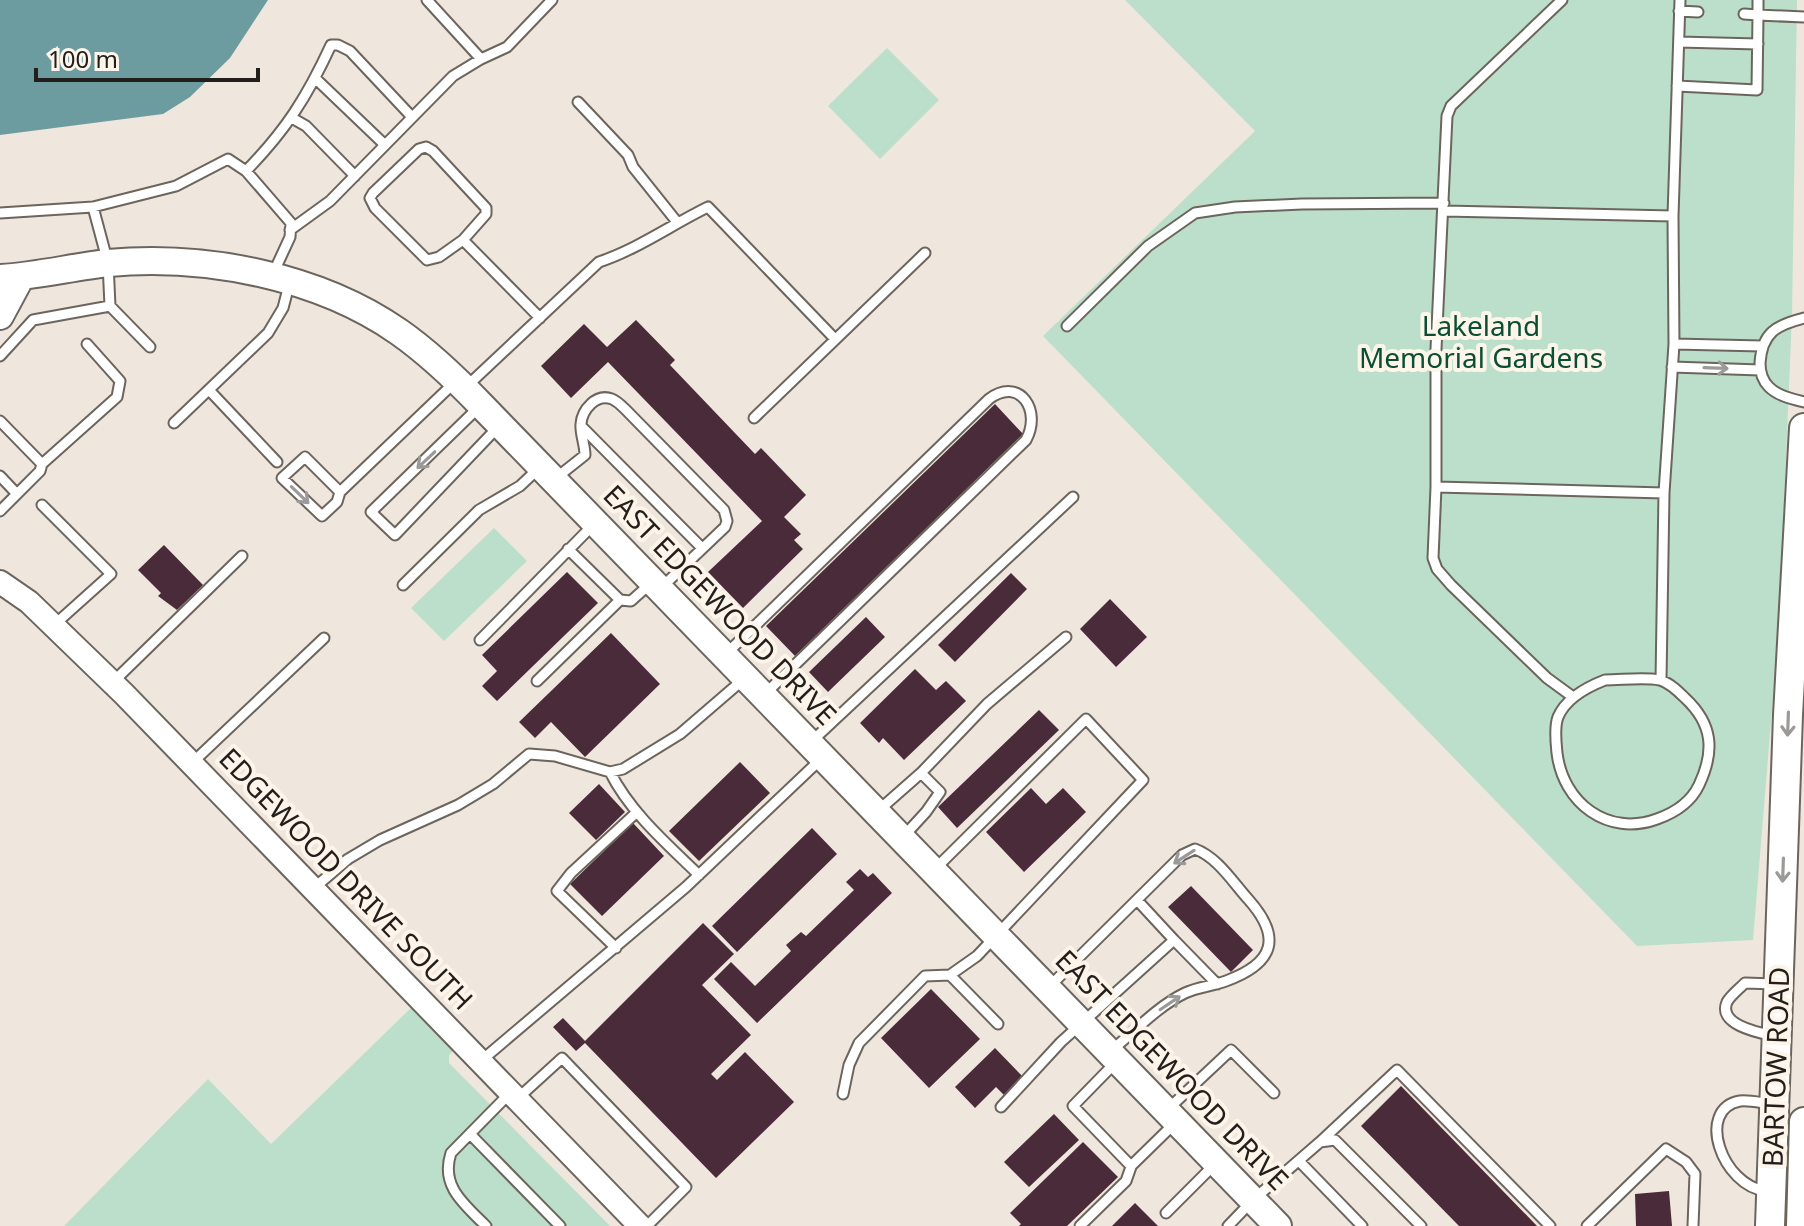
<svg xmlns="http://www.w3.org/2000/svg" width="1804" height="1226" font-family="'Noto Sans',sans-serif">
<rect width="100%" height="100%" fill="#efe7dd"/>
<path fill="#bbdfca" d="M1125 0H1797L1792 315 1779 625 1753 940 1637 946 1043 336 1255 131Z
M887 48 939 100 880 159 828 106Z
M494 528 527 561 444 641 411 608Z
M414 1005 456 1048 449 1055V1063L610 1226H64L208 1079 271 1144Z"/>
<path fill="#6d9ca0" d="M0 0H268L230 58 190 97 163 114 0 135Z"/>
<path fill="#4a2b3a" d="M636 320 675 360 670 365 755 454 761 448 806 495 784 517 801 534 794 540 803 549 743 608 708 572 762 521 608 362 571 398 541 366 584 324 607 347Z
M995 404 1023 434 795 656 766 626Z
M164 545 203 585 177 610 158 596 161 593 138 570Z
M567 572 598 603 497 701 482 686 497 671 482 655Z
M1011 573 1027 589 955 662 938 645Z
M1110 599 1147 637 1116 667 1080 629Z
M866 617 885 637 828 692 809 672Z
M611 633 660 684 585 757 551 722 535 738 519 722Z
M915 669 936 690 946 681 966 701 904 760 883 738 879 743 860 723Z
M1039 710 1059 730 957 828 938 807Z
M740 762 770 793 699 861 669 831Z
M599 784 625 812 596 840 569 813Z
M1031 788 1046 804 1063 788 1086 812 1024 872 986 832Z
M633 823 664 856 602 916 570 884Z
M812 828 837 854 737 952 712 926Z
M860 869 868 877 873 873 892 893 757 1023 714 979 731 962 755 986 791 951 786 945 801 932 806 936 854 890 846 882Z
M1191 886 1253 950 1231 972 1168 907Z
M703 923 734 954 702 985 751 1035 711 1074 717 1080 745 1052 794 1102 716 1178 585 1043 576 1051 553 1027 563 1018 585 1041Z
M931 989 980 1039 929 1088 881 1038Z
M995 1048 1024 1078 1006 1097 996 1087 975 1108 955 1087Z
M1401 1086 1537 1226H1459L1361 1126Z
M1054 1114 1079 1140 1029 1187 1004 1162Z
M1083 1142 1118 1177 1067 1226H1019L1021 1224 1010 1213Z
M1669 1191 1672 1226H1636L1635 1194Z
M1135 1203 1158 1226H1112Z"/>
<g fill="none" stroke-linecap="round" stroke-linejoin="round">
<defs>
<path id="service" d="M427 0 481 59 507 47 552 0
M1562 0 1451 106 1447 116 1436 349V487L1433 558 1437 569 1451 585 1547 678 1573 697
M1679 11 1698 12
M1744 14 1758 15V0
M1679 42 1758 44
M315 78 385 145
M1677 86 1757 90 1758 15 1804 17
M578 102 628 155 633 167 677 222
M292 118 306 126 355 176
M246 171C286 130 307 97 331 45H338L350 51 412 117
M93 207 108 263 110 306
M1444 211 1673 216
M0 213 93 207 176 186 228 159 246 171 291 223 290 237 272 276
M290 230 330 201 453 76 481 59
M463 240 439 257 427 260 375 208 370 198 373 193 419 149 426 147 433 151 486 208V214L463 240 540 318
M1804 318C1776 325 1762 333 1760 363 1760 372 1763 381 1769 387 1778 396 1792 399 1804 402
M1067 326 1148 246 1195 213 1235 207 1302 204 1444 203
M1674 344 1762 346
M0 356 33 320 110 306 150 347
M1672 367 1760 370
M466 387 599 262C638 249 671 225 708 207L835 339
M209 390 277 462
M479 407 371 512 395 535 498 427
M754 418 925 253
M0 421 42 464 40 471 0 511
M174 423 268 333 283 308 289 285
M583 428 702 548
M42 464 117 397 120 381 87 344
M0 476 17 494
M556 478 585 455C585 445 580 433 581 424 582 410 596 393 612 399 617 401 622 406 626 410L724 510 727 521 725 527 662 587
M1436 487 1664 493
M340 492 305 457 282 478 322 516 337 502 340 492 454 383
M42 505 111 574 53 626
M568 549 620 600 631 601 650 584
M403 585 479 510 520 486 538 469
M480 640 593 525
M727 653 989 399C1020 376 1042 411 1026 440L766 693
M1605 680C1622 680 1643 677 1660 680 1670 683 1678 691 1685 698 1713 724 1715 751 1699 785 1691 802 1674 813 1657 819 1608 837 1563 803 1557 753 1556 743 1554 727 1558 717 1566 698 1587 687 1605 680Z
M1661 680 1664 493 1674 344 1673 216 1680 0
M537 681 620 600
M112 683 242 556
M812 741 1073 497
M192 763 324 638
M610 772C630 812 667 844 699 875
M921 773 987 704 1066 637
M879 810 921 773 940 792 926 812 903 837
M935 869 1086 719 1143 780 977 956 950 975 998 1024
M314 888 348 859 380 840 458 805 493 784 529 754 555 756 610 772 623 769 680 734 745 678
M1174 940 1217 984
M616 948 557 891 571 873 637 812
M1050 986 1182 855 1195 849C1217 857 1232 881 1248 899 1282 937 1275 963 1226 981 1213 986 1198 987 1185 993 1158 1006 1135 1031 1112 1050
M1774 1036C1760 1033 1717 1025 1727 1002 1730 996 1740 988 1745 983L1775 984
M482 1060 686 887 821 759
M1115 1063 1073 1106 1131 1166 1176 1122
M843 1094 849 1065 859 1043 925 976 950 975
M517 1099 562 1058 686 1187 647 1226
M1001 1107 1061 1042 1174 940 1137 900
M1167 1110 1231 1050 1274 1093
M470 1134 560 1226
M1320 1142 1397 1070 1550 1226
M1299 1161 1362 1226
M1766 1191C1722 1186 1695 1109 1740 1101 1749 1100 1762 1103 1771 1104
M1166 1213 1214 1165
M486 1226C464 1204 440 1186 451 1153L511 1092
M1080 1226 1126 1181 1132 1164
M1228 1226 1253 1200 1320 1142 1335 1140 1421 1226
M1587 1226 1666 1149 1686 1162 1695 1174 1693 1226"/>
<path id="tertiary" d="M0 582 29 602 124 694 640 1226"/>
<path id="secondary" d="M0 278C37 276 72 267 108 263 205 254 319 276 399 332 429 353 456 379 481 405L1278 1226
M0 316 21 277"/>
<path id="primary" d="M1770 1226 1788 715 1804 428
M1801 1226 1804 1122"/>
</defs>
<use href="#service" stroke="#6c655d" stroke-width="13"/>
<use href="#tertiary" stroke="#6c655d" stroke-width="26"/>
<use href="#secondary" stroke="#6c655d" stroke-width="30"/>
<use href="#primary" stroke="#6c655d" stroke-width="32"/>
<use href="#service" stroke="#fff" stroke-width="9"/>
<use href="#tertiary" stroke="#fff" stroke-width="22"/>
<use href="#secondary" stroke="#fff" stroke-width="26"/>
<use href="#primary" stroke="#fff" stroke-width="28"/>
</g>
<defs><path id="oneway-shaft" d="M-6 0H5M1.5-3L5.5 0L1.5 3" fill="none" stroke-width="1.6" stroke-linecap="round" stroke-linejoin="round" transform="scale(2)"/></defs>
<g stroke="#9b9a98">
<use href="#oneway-shaft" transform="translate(1716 368) rotate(2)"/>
<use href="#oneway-shaft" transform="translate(426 460) rotate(137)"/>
<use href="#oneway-shaft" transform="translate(300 495) rotate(44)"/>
<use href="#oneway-shaft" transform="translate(1788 724) rotate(92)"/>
<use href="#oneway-shaft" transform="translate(1184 857) rotate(147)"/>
<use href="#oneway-shaft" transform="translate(1783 870) rotate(92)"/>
<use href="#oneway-shaft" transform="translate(1170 1003) rotate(-34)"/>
</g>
<g text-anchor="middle" stroke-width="8" stroke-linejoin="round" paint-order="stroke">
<g font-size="28" fill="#0a4f33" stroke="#fdf4ea">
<text x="1481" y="336">Lakeland<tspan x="1481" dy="32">Memorial Gardens</tspan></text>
</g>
<g font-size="28" fill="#211e1b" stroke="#fdf4ea">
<text transform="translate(720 605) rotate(46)" y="10">EAST EDGEWOOD DRIVE</text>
<text transform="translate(346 879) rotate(46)" y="10">EDGEWOOD DRIVE SOUTH</text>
<text transform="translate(1776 1067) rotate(-88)" y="10">BARTOW ROAD</text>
<text transform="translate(1172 1070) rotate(46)" y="10">EAST EDGEWOOD DRIVE</text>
</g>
</g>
<path d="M36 68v12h222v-12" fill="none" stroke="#211e1b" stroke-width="4"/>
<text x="48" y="68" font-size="24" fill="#211e1b" stroke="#fdf4ea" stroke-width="6" paint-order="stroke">100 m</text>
</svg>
